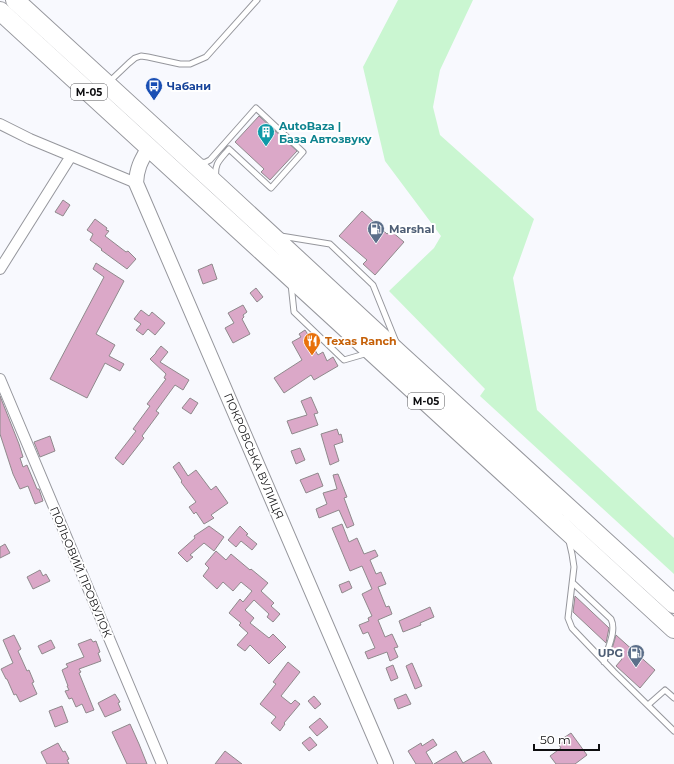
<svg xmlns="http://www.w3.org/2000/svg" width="674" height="764" font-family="Montserrat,sans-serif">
<rect width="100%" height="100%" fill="#f8f9fe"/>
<path fill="#caf6d1" d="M398 0H473L440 70 433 107 440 135 534 219 513 278 537 410 674 538V574L480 396 485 389 389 291 434 248 441 236 385 161 363 67Z"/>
<path fill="#dba8c8" stroke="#8f898c" d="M259 116 297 151 270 180 261 172 264 169 235 142Z
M63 200 70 205 63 216 55 212Z
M362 211 387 234 391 231 404 242 375 275 363 264 367 260 339 236Z
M95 219 107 228 106 230 109 231 105 236 126 252 128 251 136 259 127 269 101 250 102 249 90 240 93 234 87 230Z
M96 263 124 281 96 334 115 345 109 356 124 364 120 371 105 363 87 398 50 379 104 277 93 269Z
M212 264 217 279 203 284 198 270Z
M256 288 263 297 257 302 250 293Z
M243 305 247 312 243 315 244 317 242 319 250 334 233 343 225 328 234 323 228 313Z
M141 310 149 316 152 312 165 323 155 335 148 329 143 335 136 330 141 324 134 319Z
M305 330 309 336 307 337 318 355 323 352 327 361 333 357 338 366 314 380 311 375 284 393 274 378 302 360 292 342 301 337 299 334Z
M161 346 168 352 160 362 189 380 183 390 175 385 156 411 159 413 142 436 144 438 123 465 115 458 136 431 133 429 150 406 147 404 166 379 164 378 166 374 150 359 156 353V352Z
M0 396 19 444 23 457 20 458 23 467 27 465 37 489H39L43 501 35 504 28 486 20 489 13 474 0 434Z
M311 397 318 413 314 414 318 425 292 434 287 421 307 415 301 401Z
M190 398 198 403 191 414 182 408Z
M337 429 339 435 341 434 343 442 334 445 339 461 330 465 321 434Z
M50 436 55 451 40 457 34 442Z
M300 448 305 460 296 464 291 451Z
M179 462 188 476 196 470 211 490 216 486 228 503 211 515 214 518 204 524 196 512 194 514 189 507 196 502 181 482 182 481 173 467Z
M318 473 323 486 306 493 300 480Z
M338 474 347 497 344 498 354 525 347 528 339 510 319 518 316 509 327 504 323 493 337 489 333 475Z
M342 524 349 542 357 538 364 554 375 550 378 556 370 560 376 574 381 572 386 584 378 587 386 607 389 606 392 614 378 620 385 637 392 634 398 647 394 648 398 657 390 661 387 652 368 659 365 652 375 648 368 632 363 634 359 625 369 621 368 618 372 616 362 594 372 589 362 566 350 571 332 528Z
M209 526 224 537 214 551 204 543 190 555 193 557 187 562 178 553 195 538 194 536Z
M240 526 248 534 246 535 257 544 252 550 241 541 236 547 228 540Z
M5 544 10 553 0 558V547Z
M216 551 226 560 231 554 250 570 251 569 268 583 261 591 274 603 271 606 280 614 273 622 267 617 269 614 254 600 245 610 254 618 250 623 269 638 273 634 286 647 269 664 250 645 245 651 237 645 248 633 239 625 241 623 229 613 240 599 243 602 252 591 241 582 233 591 223 582 217 589 203 576 209 568 205 564Z
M40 570 43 576 46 574 50 581 33 589 27 577Z
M349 581 352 588 342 593 339 585Z
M575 596 609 628 606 643 573 612Z
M430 607 434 617 420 623 421 625 403 632 399 621Z
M14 635 21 649 18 651 27 671 29 670 34 682 32 683 37 694 20 702 16 694 14 695 7 679H6L1 669 13 663 3 640Z
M616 635 655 670 640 688 616 666 622 659 612 649Z
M91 639 93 642 96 641 100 652 98 653 101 661 79 669 81 672 79 673 94 710 86 713 82 704 76 707 72 698 69 699 65 691 69 690 67 686H68L62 670 68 667 66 664 84 657 78 644Z
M51 640 55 648 42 654 38 646Z
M288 662 300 672 281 696 291 704 295 700 300 704 284 723 285 724 280 731 271 723 276 717 260 704 276 684 273 682Z
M412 663 422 686 415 689 406 666Z
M393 665 398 678 391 681 386 668Z
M115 694 120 702 118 703 121 710 105 717 98 703Z
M406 694 411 704 398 709 394 699Z
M314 696 321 704 315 709 308 701Z
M62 706 68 722 55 727 49 711Z
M320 718 328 727 317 736 309 727Z
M130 724 139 744 147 764H127L112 732Z
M571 733 587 755 575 764H556L550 756 561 748 559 745 564 741 562 739Z
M310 737 317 745 309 751 302 743Z
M433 739 437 745 426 752 433 764H416L408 751 421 743 422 746Z
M58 743 63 752 65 751 69 759 67 760 69 764H47L41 752Z
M225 751 242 764H215Z
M456 751 463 763 484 751 492 764H434Z"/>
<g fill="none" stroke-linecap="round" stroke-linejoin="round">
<defs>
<path id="lane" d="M109 82 129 63 135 58 141 56 148 57 180 64H190L206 57 257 0
M199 163 206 162 210 160 256 108 303 152 271 188 229 149C220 160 214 163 216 178
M281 236 330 244 373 285 396 342
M291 284 294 312 344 360 368 353
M569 541 572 554 574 567 568 618 572 628 614 672 674 731
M573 583 611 619C617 631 607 649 604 662
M648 705 665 690 674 698"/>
<path id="street" d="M0 124 30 139 136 183
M0 269 71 156
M0 379 162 764"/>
<path id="secondary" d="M149 147C141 161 137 167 136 183L386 764"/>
<path id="highway" d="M15 0 217 185 402 356 674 604
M0 11 674 629"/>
</defs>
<use href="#lane" stroke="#96979d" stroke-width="7"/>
<use href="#street" stroke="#96979d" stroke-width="12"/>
<use href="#secondary" stroke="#96979d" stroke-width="16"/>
<use href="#highway" stroke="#96979d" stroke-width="20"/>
<use href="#lane" stroke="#fff" stroke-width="5"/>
<use href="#street" stroke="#fff" stroke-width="10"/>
<use href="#secondary" stroke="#fff" stroke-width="14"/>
<use href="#highway" stroke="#fff" stroke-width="18"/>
</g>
<defs>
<symbol id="bus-pin" viewBox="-11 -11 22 30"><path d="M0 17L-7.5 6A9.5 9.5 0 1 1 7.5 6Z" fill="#1a4fb4" stroke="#fff"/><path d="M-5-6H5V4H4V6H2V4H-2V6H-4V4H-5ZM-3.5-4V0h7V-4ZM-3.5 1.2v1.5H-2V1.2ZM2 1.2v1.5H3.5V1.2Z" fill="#fff"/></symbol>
<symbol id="building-pin" viewBox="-11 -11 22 30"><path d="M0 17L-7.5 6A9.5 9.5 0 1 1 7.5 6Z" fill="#0f9aa8" stroke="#fff"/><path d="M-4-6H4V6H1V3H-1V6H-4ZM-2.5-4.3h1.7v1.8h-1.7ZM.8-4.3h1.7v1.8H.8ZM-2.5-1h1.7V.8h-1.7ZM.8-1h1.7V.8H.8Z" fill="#fff"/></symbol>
<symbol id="fuel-pin" viewBox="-11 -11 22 30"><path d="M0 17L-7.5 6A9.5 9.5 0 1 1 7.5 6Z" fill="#5c6f8a" stroke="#fff"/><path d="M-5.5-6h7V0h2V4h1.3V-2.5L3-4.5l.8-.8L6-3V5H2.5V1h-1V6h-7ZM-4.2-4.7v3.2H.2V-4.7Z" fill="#fff"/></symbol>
<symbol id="restaurant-pin" viewBox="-11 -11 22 30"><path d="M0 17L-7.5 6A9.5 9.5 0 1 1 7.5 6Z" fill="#e8710a" stroke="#fff"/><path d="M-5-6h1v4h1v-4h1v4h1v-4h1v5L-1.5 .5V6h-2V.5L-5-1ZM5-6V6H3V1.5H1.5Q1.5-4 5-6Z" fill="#fff"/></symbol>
</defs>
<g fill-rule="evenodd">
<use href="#bus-pin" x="144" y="76" width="20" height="27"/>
<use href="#building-pin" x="256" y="122" width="20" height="27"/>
<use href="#fuel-pin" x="366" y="219" width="20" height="27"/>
<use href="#restaurant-pin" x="302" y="331" width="20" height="27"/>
<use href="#fuel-pin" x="626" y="643" width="20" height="27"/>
</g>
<g text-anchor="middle" stroke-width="4" stroke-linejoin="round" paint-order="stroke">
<g fill="#fff" stroke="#565658" stroke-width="1">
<rect x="71" y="84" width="36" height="16" rx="3"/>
<rect x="408" y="393" width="36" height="16" rx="3"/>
</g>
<g font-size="10" font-weight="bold" fill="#0e0e10">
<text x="89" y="96">М-05</text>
<text x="426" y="405">М-05</text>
</g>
<g font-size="11" font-weight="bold" fill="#164399" stroke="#fff" text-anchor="start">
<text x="167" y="90">Чабани</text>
</g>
<g font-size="11" font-weight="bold" fill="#0d838f" stroke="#fff" text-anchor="start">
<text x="279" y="130">AutoBaza |<tspan x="279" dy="13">База Автозвуку</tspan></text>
</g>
<g font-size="11" font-weight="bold" fill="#4e5e75" stroke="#fff" text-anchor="start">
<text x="389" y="233">Marshal</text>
<text x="623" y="657" text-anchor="end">UPG</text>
</g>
<g font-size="11" font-weight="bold" fill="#c56008" stroke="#fff" text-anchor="start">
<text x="325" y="345">Texas Ranch</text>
</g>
<g font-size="11" fill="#0e0e10" stroke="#fff">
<text transform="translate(254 456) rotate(67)" y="4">ПОКРОВСЬКА ВУЛИЦЯ</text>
<text transform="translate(81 572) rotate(67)" y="4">ПОЛЬОВИЙ ПРОВУЛОК</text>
</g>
</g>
<path d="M534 744v6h65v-6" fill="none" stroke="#0e0e10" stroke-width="2"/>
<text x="540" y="744" font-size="12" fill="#0e0e10" stroke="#ffffff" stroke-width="3" paint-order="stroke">50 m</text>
</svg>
